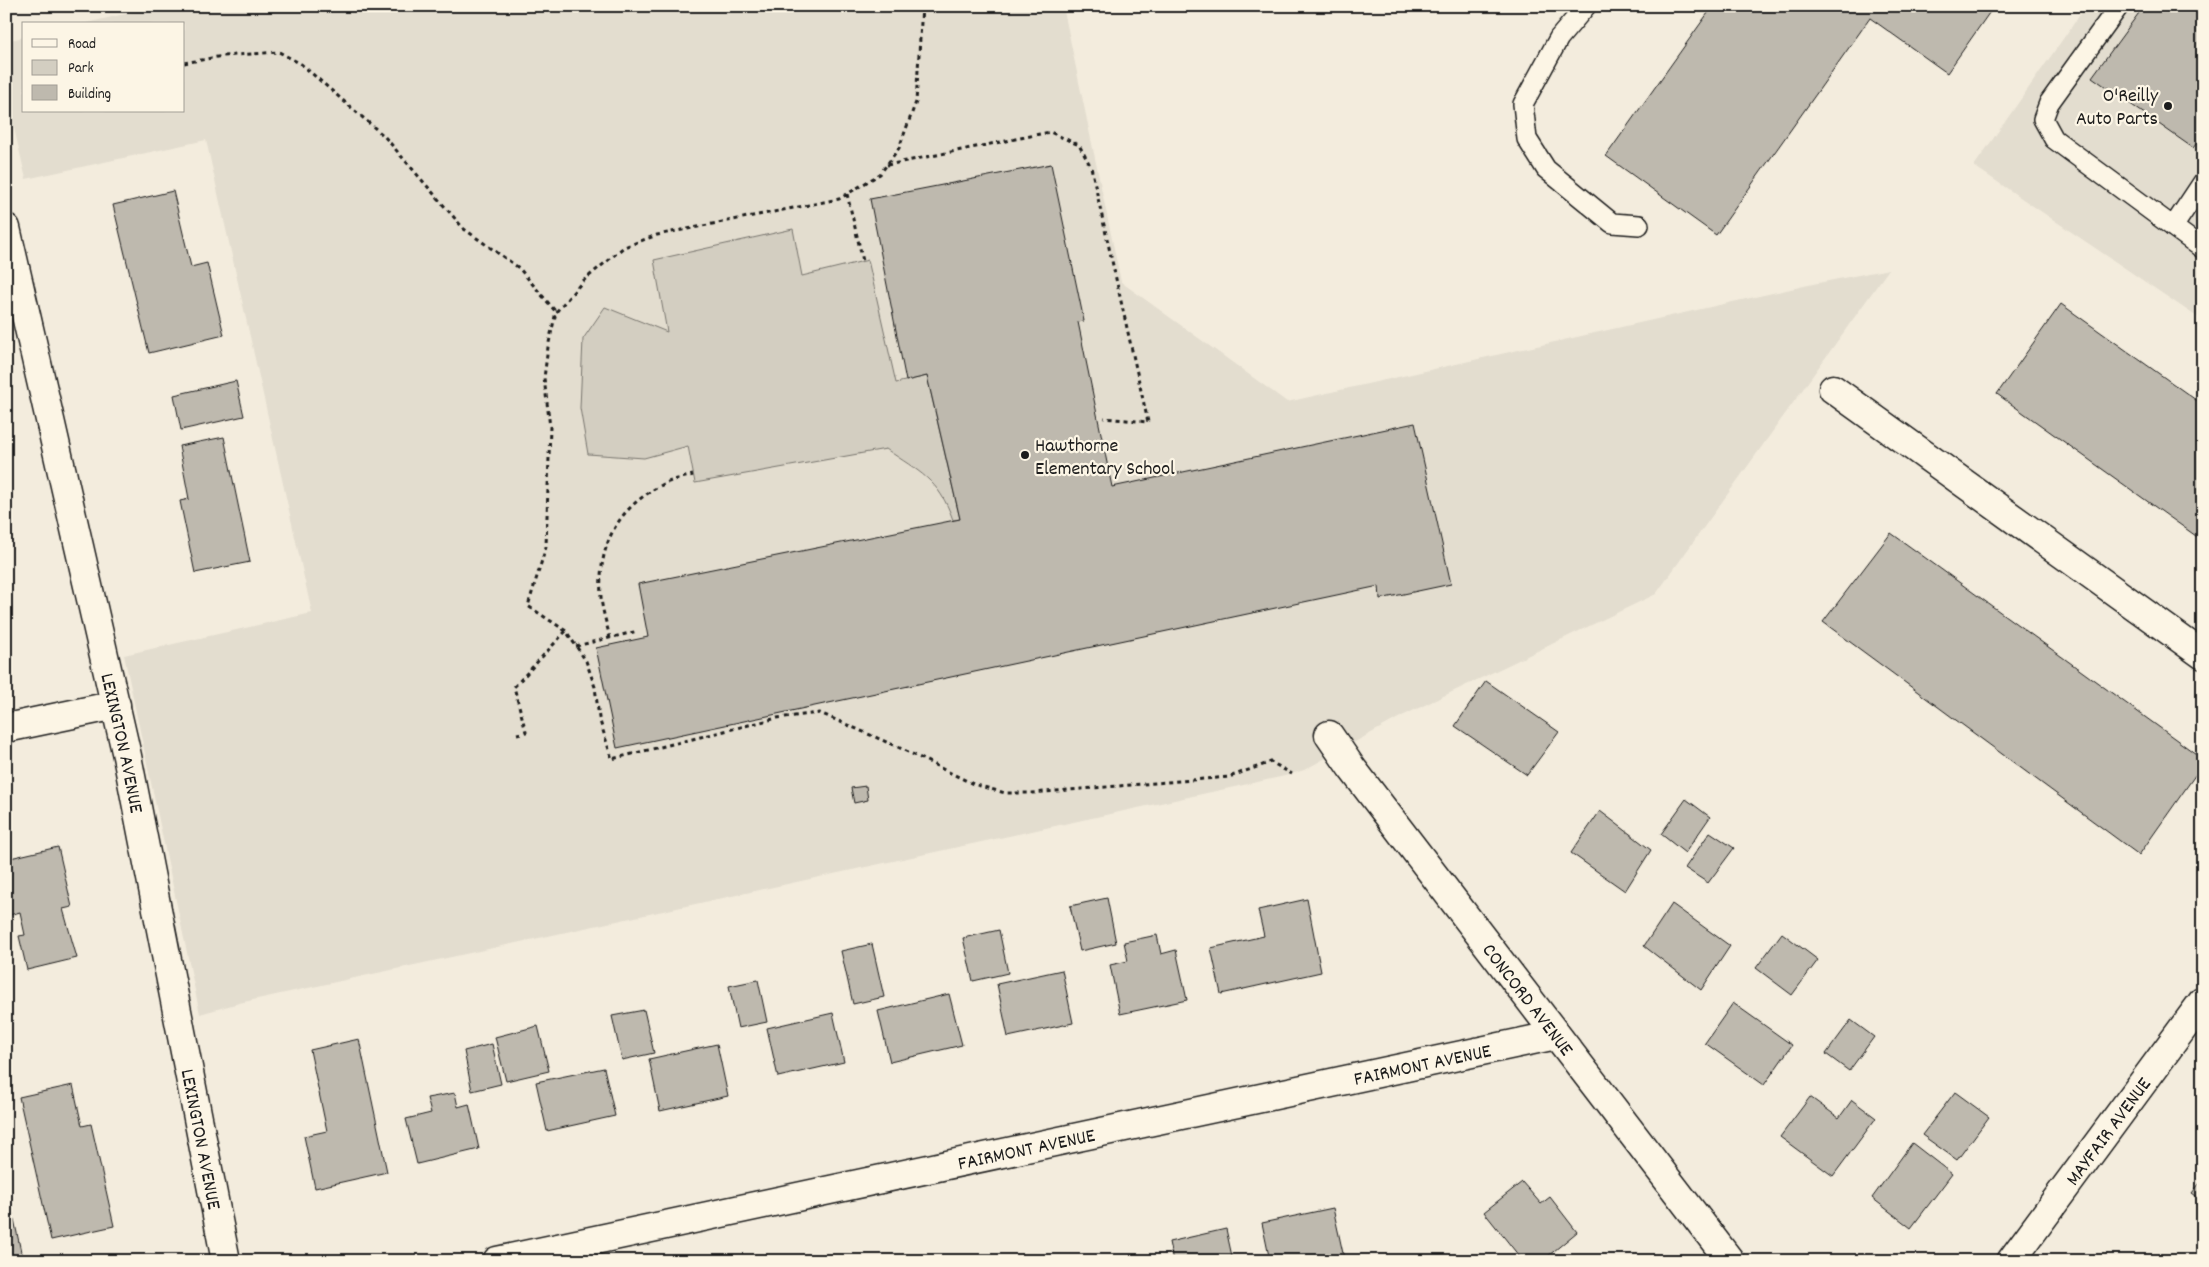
<svg xmlns="http://www.w3.org/2000/svg" width="2209" height="1267" font-family="Dekko,sans-serif">
<rect width="100%" height="100%" fill="#f3ecdd"/>
<filter id="ink" filterUnits="userSpaceOnUse"><feTurbulence type="fractalNoise" baseFrequency=".02" numOctaves="2"/><feDisplacementMap in="SourceGraphic" scale="10" xChannelSelector="R" yChannelSelector="G"/><feConvolveMatrix kernelMatrix="1 2 1 2 8 2 1 2 1" color-interpolation-filters="sRGB"/></filter>
<g filter="url(#ink)">
<path fill="#e3ddcf" d="M159 6H1063L1121 282 1287 402 1813 284 1889 269 1656 594 1402 716 1304 770 1285 776 239 1003 200 1014 124 655 312 613 206 140 26 179 6 94V41L24 37V111H184V24H82Z
M2086 6H2203V321L1974 166Z"/>
<path fill="#d3cec1" stroke="#78756e" d="M793 229 802 276 868 260 896 383 927 376 960 519 953 520C939 479 919 472 886 449L695 483 688 446 644 458 588 454 580 408 583 339 605 307 667 332 654 260Z"/>
<path fill="#beb9ae" stroke="#1c1c1c" d="M1713 6H1994L1947 73 1870 18 1716 235 1606 156Z
M2144 6H2203V135L2193 148 2092 77Z
M1051 164 1084 321 1078 322 1112 487 1415 423 1451 584 1380 599 1379 586 617 748 596 648 648 637 638 584 960 519 927 376 906 381 870 199Z
M173 191 191 267 207 263 224 335 149 353 113 205Z
M2061 304 2203 405V541L1997 394Z
M236 381 244 416 181 430 174 395Z
M224 437 250 562 195 573 180 501 189 499 179 446Z
M1891 533 2203 759V764L2139 855 1823 622Z
M1486 681 1559 732 1527 775 1455 726Z
M866 786 868 800 854 803 851 788Z
M1686 799 1710 817 1685 853 1661 834Z
M1600 811 1651 850 1625 891 1571 853Z
M1710 832 1734 848 1708 883 1685 868Z
M58 847 72 907 63 909 77 958 27 970 19 936 25 935 20 912 6 916V859Z
M1107 898 1116 943 1080 951 1070 906Z
M1307 899 1321 972 1221 994 1211 948 1264 936 1258 910Z
M1672 904 1730 946 1701 990 1644 946Z
M999 930 1008 973 973 981 963 938Z
M1782 933 1818 960 1792 995 1756 968Z
M1157 935 1161 954 1176 950 1187 1000 1120 1014 1110 965 1128 961 1124 942Z
M872 944 884 997 853 1004 841 951Z
M1062 970 1073 1023 1008 1037 997 984Z
M758 980 767 1022 738 1028 729 986Z
M949 994 962 1045 890 1062 878 1011Z
M1733 1003 1792 1045 1764 1085 1705 1043Z
M644 1010 654 1053 622 1060 612 1016Z
M833 1013 844 1062 778 1077 767 1028Z
M1851 1020 1874 1037 1849 1071 1826 1054Z
M538 1026 549 1071 506 1081 495 1037Z
M359 1039 387 1172 315 1188 304 1136 327 1131 310 1050Z
M492 1044 501 1084 472 1091 464 1051Z
M717 1044 728 1096 660 1111 649 1059Z
M604 1068 615 1116 547 1131 536 1082Z
M73 1085 82 1126 91 1124 114 1226 51 1240 19 1097Z
M1955 1092 1989 1117 1957 1160 1922 1135Z
M455 1093 458 1107 469 1104 479 1149 417 1164 406 1119 431 1113 427 1098Z
M1810 1097 1839 1118 1852 1100 1876 1118 1833 1176 1780 1137Z
M1912 1143 1952 1174 1911 1228 1872 1198Z
M2203 1179V1201L2192 1193Z
M6 1182 23 1261H6Z
M1522 1182 1541 1204 1550 1197 1577 1232 1542 1261H1523L1484 1212Z
M1333 1208 1344 1258 1331 1261H1270L1262 1223Z
M1226 1229 1233 1261H1173L1169 1242Z"/>
<g fill="none" stroke-linecap="round" stroke-linejoin="round">
<defs>
<path id="lane" d="M1586 6 1559 38 1523 104 1527 139 1546 169 1612 223 1639 225
M2119 6 2049 103 2043 119 2054 139 2203 249
M2173 227 2203 182"/>
<g id="street">
<path d="M1833 389 2203 655"/>
<path d="M6 728 116 705"/>
<path id="s1" d="M1329 735 1351 767 1730 1261"/>
<path id="s2" d="M497 1261 1556 1035"/>
<path id="s3" d="M2011 1261 2203 1001"/>
</g>
<g id="secondary">
<path id="s4" d="M6 228 127 756 226 1261"/>
</g>
</defs>
<use href="#lane" stroke="#1c1c1c" stroke-width="22"/>
<use href="#street" stroke="#1c1c1c" stroke-width="31"/>
<use href="#secondary" stroke="#1c1c1c" stroke-width="31"/>
<path stroke="#1c1c1c" stroke-width="3" stroke-dasharray="4 4" stroke-linecap="butt" d="M922 6 916 102 899 148 880 174 839 199 657 235 624 247 583 281 556 312 548 347 544 378 550 427 546 547 528 606 566 631 586 661 595 687 599 718 612 759 777 718 820 713 898 747 973 784 1005 793H1032L1229 777 1271 762 1292 774
M184 63 223 56 279 52 301 64 384 136 464 229 519 268 556 312
M887 165 1050 132 1079 145 1091 167 1148 422 1104 418
M847 194 863 261
M610 638C607 625 602 610 601 597 598 547 615 510 660 486 670 480 682 478 693 475
M576 646 638 631
M517 734 526 732 514 687 566 631"/>
<use href="#lane" stroke="#fcf5e5" stroke-width="19"/>
<use href="#street" stroke="#fcf5e5" stroke-width="28"/>
<use href="#secondary" stroke="#fcf5e5" stroke-width="28"/>
</g>
</g>
<g fill="#1c1c1c" stroke="#fcf5e5" stroke-width="2">
<circle cx="2168" cy="106" r="5"/>
<circle cx="1025" cy="455" r="5"/>
</g>
<g text-anchor="middle" stroke-width="4.5" stroke-linejoin="round" paint-order="stroke">
<g font-size="20" fill="#1c1c1c" stroke="#fcf5e5" text-anchor="end">
<text x="2158" y="101">O'Reilly<tspan x="2158" dy="23">Auto Parts</tspan></text>
<text x="1035" y="451" text-anchor="start">Hawthorne<tspan x="1035" dy="23">Elementary School</tspan></text>
</g>
<g font-size="20" fill="#1c1c1c" stroke="#fcf5e5">
<text dy="7" stroke="none"><textPath href="#s4" startOffset="528">LEXINGTON AVENUE</textPath></text>
<text dy="7" stroke="none"><textPath href="#s1" startOffset="331">CONCORD AVENUE</textPath></text>
<text dy="7" stroke="none"><textPath href="#s2" startOffset="946">FAIRMONT AVENUE</textPath></text>
<text dy="7" stroke="none"><textPath href="#s3" startOffset="162">MAYFAIR AVENUE</textPath></text>
<text dy="7" stroke="none"><textPath href="#s4" startOffset="932">LEXINGTON AVENUE</textPath></text>
<text dy="7" stroke="none"><textPath href="#s2" startOffset="541">FAIRMONT AVENUE</textPath></text>
</g>
</g>
<rect width="2209" height="1267" fill="none" stroke="#fcf5e5" stroke-width="25"/>
<rect x="12" y="12" width="2184" height="1242" fill="none" stroke="#1c1c1c" stroke-width="2" filter="url(#ink)"/>
<rect x="22" y="22" width="162" height="90" fill="#fcf5e5" stroke="#a29e95"/>
<rect x="32" y="39" width="25" height="8" fill="#fcf5e5" stroke="#a29e95"/>
<text x="68" y="48" font-size="15" fill="#1c1c1c">Road</text>
<rect x="32" y="60" width="25" height="15" fill="#d3cec1" stroke="#a29e95"/>
<text x="68" y="72" font-size="15" fill="#1c1c1c">Park</text>
<rect x="32" y="85" width="25" height="15" fill="#beb9ae" stroke="#a29e95"/>
<text x="68" y="98" font-size="15" fill="#1c1c1c">Building</text>
</svg>
